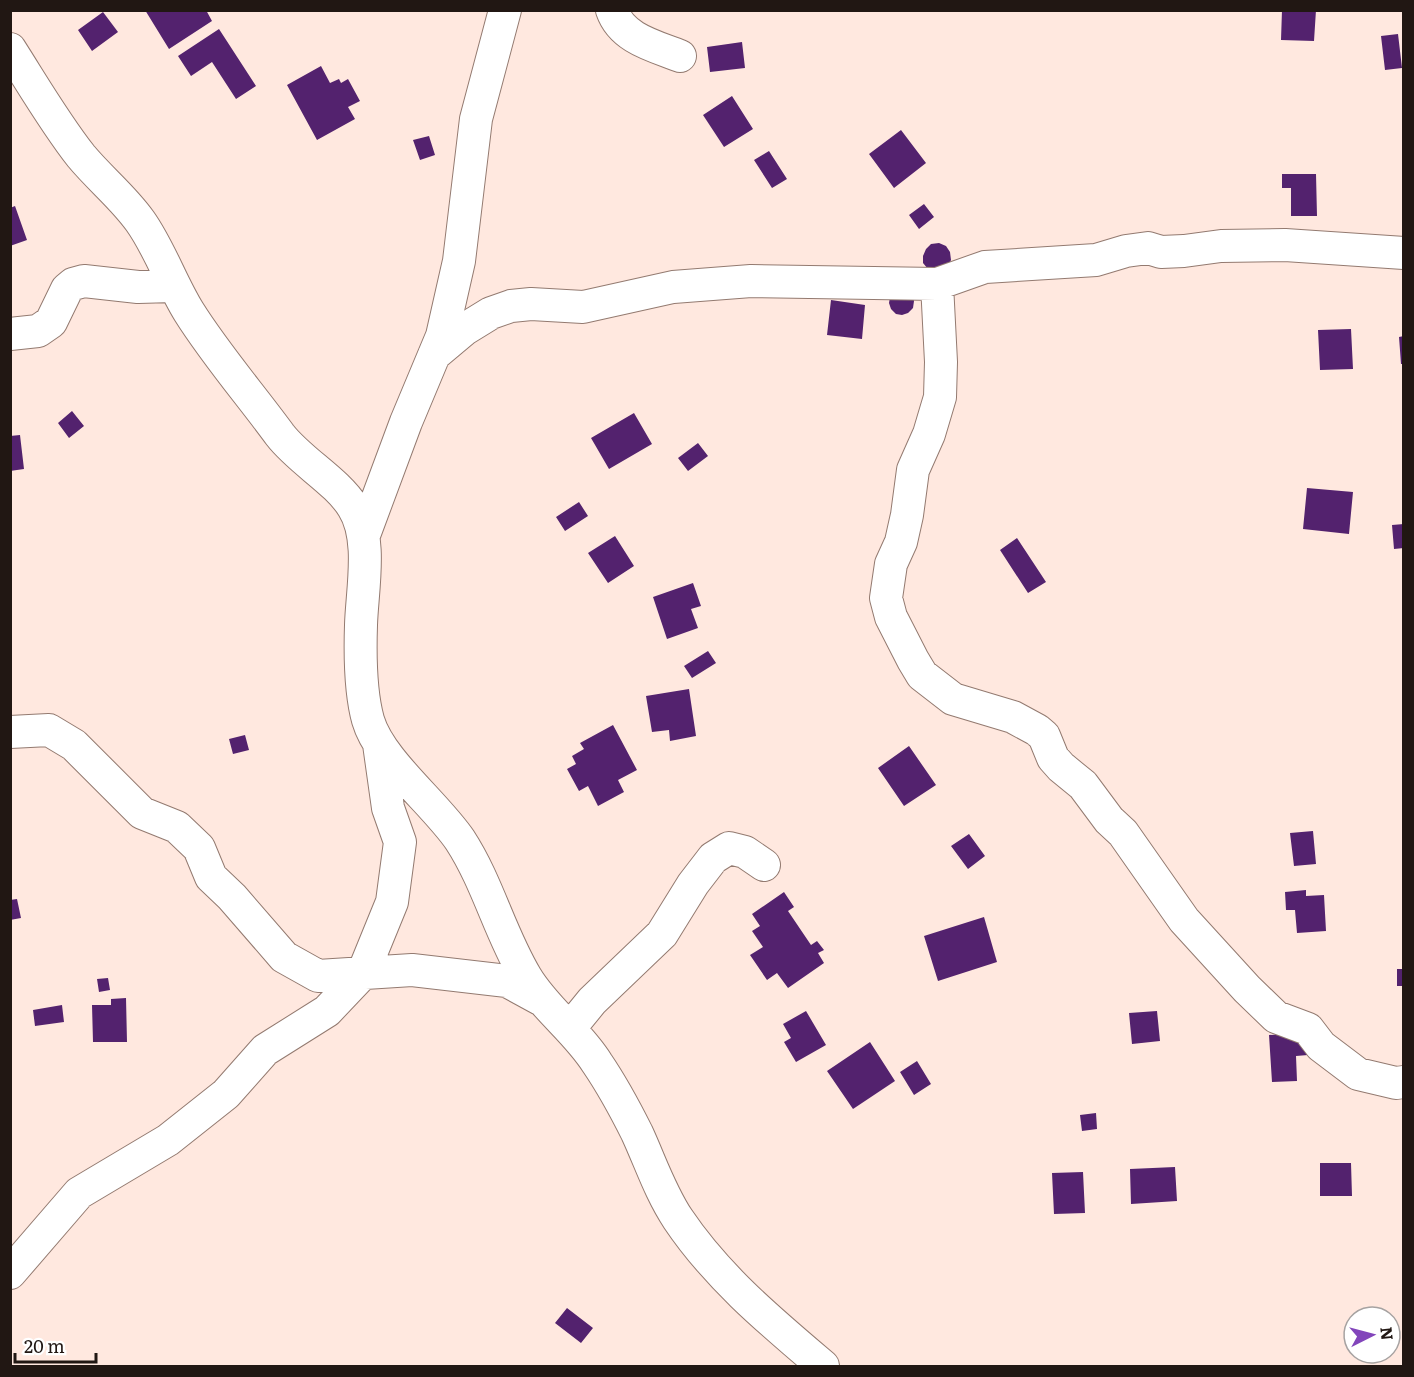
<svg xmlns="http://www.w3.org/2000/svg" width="1414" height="1377" font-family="Literata,serif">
<rect width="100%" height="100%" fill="#ffe8df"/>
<path fill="#53226e" d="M145 10H206L212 21 169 49Z
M1282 10H1316L1314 41 1281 40Z
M103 12 118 32 92 51 78 30Z
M219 29 256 86 236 99 212 62 191 76 178 56Z
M1398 34 1402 68 1385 70 1381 36Z
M742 42 745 68 710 72 707 47Z
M321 66 330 83 339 79 341 83 348 79 360 101 348 107 355 119 317 140 287 85Z
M732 96 753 129 724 147 703 115Z
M901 130 926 163 894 188 869 154Z
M429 136 435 155 420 160 413 140Z
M769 151 787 179 772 188 754 160Z
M1282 174H1316L1317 216H1291V188H1282Z
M924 204 934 217 919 229 909 215Z
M15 206 27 240 10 246V208Z
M939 243 946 246 950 252 951 260 948 267 928 269 923 263V256L926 249 931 244Z
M912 295 914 301 913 308 908 313 902 315 896 314 891 309 889 303 890 297Z
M831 300 865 305 862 339 827 335Z
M1351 329 1353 369 1320 370 1318 330Z
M1404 336V364H1401L1399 337Z
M72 411 84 426 69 438 58 423Z
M634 413 652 444 609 469 591 438Z
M20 435 24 469 10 471V436Z
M698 443 708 456 688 471 678 458Z
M1307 488 1353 492 1349 534 1303 529Z
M579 502 588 516 565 531 556 517Z
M1404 524V548L1394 549 1392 525Z
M615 536 634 566 608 583 588 553Z
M1017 538 1046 582 1028 593 1000 550Z
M693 583 701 606 691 609 698 628 667 639 653 597Z
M708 651 716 663 692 678 684 666Z
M689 689 696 736 670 741 669 730 652 732 646 696Z
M613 725 637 770 618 780 624 792 598 806 588 786 579 791 567 769 576 764 572 756 584 749 580 743Z
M245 735 249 750 233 754 229 739Z
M909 746 936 785 904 806 878 768Z
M1313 831 1316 864 1294 866 1290 833Z
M969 834 985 856 968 869 951 846Z
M1306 890V896L1324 895 1326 931 1297 933 1295 910H1286L1285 892Z
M784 892 794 907 788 911 811 945 817 941 824 950 818 953 824 963 788 988 777 973 767 980 750 955 763 947 752 931 760 926 752 914Z
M17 899 21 918 10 920V900Z
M984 917 997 962 938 981 924 936Z
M1397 969H1404V986H1397Z
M108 978 110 990 99 992 97 979Z
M126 998 127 1042H93L92 1005H111V999Z
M62 1005 64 1022 35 1026 33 1010Z
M806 1011 826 1045 796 1062 784 1042 791 1038 783 1024Z
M1157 1011 1160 1041 1132 1044 1129 1013Z
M1308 1033V1055L1296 1056 1297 1081 1272 1082 1269 1035Z
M870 1042 895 1081 853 1109 827 1071Z
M917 1061 931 1084 914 1095 900 1072Z
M1096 1113 1097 1129 1082 1131 1080 1115Z
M1320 1163H1351L1352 1196H1320Z
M1175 1167 1177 1201 1131 1204 1130 1169Z
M1083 1172 1085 1213 1054 1214 1052 1173Z
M567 1308 593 1328 581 1343 555 1323Z"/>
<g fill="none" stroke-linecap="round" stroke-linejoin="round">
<defs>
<path id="minor" d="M612 10C622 39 655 46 680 56
M10 49C33 85 55 123 81 156 100 179 123 197 140 221 160 249 171 283 189 312 216 355 250 394 280 435 300 461 337 481 353 507 373 538 362 590 361 625 360 655 360 691 368 720 380 761 435 803 460 840 488 883 500 934 526 977 545 1009 577 1031 597 1063 612 1085 625 1109 637 1133 650 1161 660 1192 678 1219 717 1277 770 1321 823 1366
M937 284 941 362 940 397 929 434 913 470 907 515 901 542 891 564 886 598 891 617 913 660 922 675 953 699 1013 717 1037 730 1044 736 1053 758 1061 767 1083 785 1109 820 1123 833 1184 920 1247 989 1276 1017 1308 1029 1321 1046 1358 1074 1396 1083 1404 1082
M10 334 38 331 51 322 67 289 73 284 84 281 138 287 173 286
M434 355 465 329 491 313 511 306 531 304 583 307 673 287 751 281 937 284 985 267 1096 260 1126 251 1148 248 1161 252 1184 251 1221 246 1285 245 1404 253
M364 535 406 422 442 336 459 261 476 119 505 10
M10 732 49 730 74 745 142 813 177 827 199 848 211 877 232 897 284 957 318 976 412 970 507 981 540 999
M570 1028 592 1001 662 934 693 884 713 858 729 848 745 852 764 865
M10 1273 79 1193 168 1140 226 1094 265 1050 327 1011 363 973 392 902 400 842 388 808 379 744"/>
</defs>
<use href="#minor" stroke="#937a70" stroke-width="34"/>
<use href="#minor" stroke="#fff" stroke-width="32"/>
</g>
<rect width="1414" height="1377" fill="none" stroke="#211713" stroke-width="24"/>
<g transform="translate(1372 1335) rotate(84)"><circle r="28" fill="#ffffff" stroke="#a6a2a1" stroke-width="1.5"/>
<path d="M0-4.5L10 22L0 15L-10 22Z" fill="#8245bb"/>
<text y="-9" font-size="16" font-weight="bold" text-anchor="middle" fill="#211713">N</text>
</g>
<path d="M15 1353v9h81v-9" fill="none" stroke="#211713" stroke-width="3"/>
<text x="24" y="1353" font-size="18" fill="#211713" stroke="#ffffff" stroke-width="4.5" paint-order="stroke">20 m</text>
</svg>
